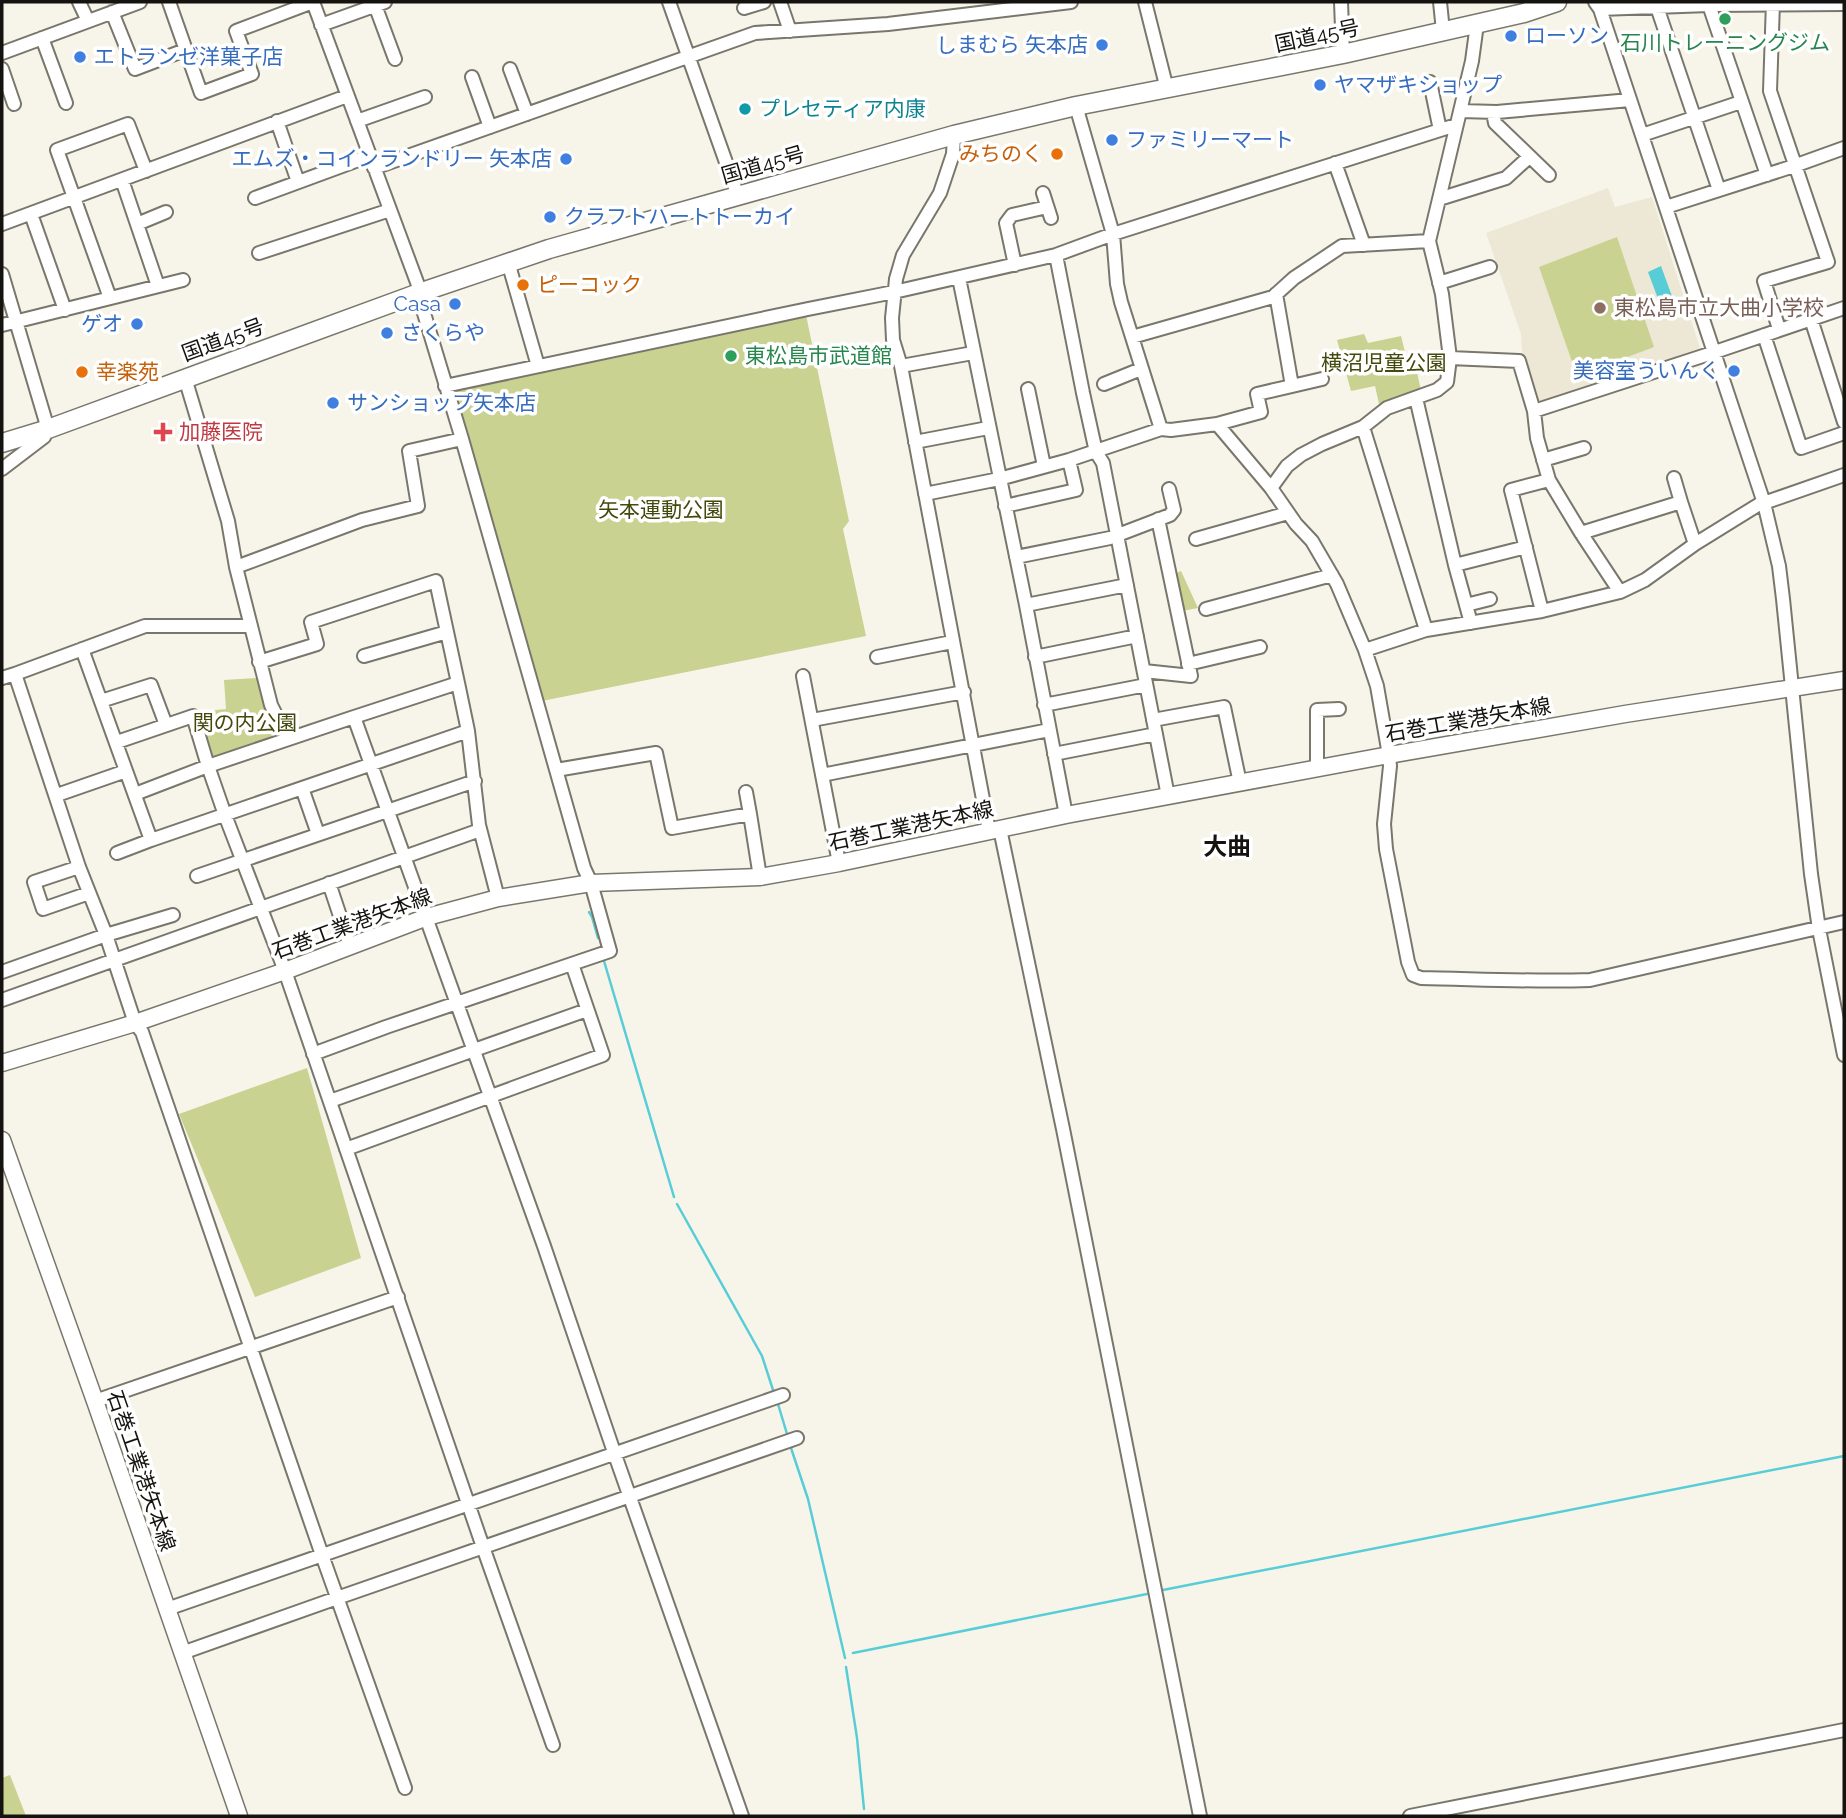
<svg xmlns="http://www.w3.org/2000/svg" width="1846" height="1818" font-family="Raleway,'Noto Sans JP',sans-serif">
<rect width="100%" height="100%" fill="#f7f5e9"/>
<path fill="#ece8d5" d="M1608 188 1615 207 1652 197 1700 348 1541 404 1537 399 1522 351 1521 334 1486 233Z"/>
<path fill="#c9d290" d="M1617 237 1654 347 1577 376 1539 267Z
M806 315 849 521 843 529 866 636 542 701 452 390Z
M1364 334 1368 343 1401 336 1409 368 1416 367 1421 391 1379 404 1375 386 1351 391 1337 340Z
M1181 571 1198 608 1182 611 1174 574Z
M257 678 264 706 277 732 273 738 216 759 211 757 195 712 226 709 224 680Z
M307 1068 361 1258 255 1297 179 1114Z
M10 1775 26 1816H2V1778Z"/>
<path fill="#58cdd7" d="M1661 266 1673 299 1660 304 1648 272Z"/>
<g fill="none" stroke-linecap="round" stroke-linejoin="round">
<path stroke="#58cdd7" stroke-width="2.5" d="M589 912 592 917 598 938
M604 961 674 1197
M677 1204 762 1356 773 1390
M778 1404 787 1434
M791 1448 808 1499 845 1658
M1163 1590 1844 1456
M853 1653 1147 1594
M846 1667 857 1738 864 1809"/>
<defs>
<path id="minor" d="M79 2 88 21
M169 2 201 93 252 74 236 31 313 2
M313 2 418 285 420 300 462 439 584 868 591 883 610 951 386 1027 313 1054
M669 2 738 196
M780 2 790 31
M1145 2 1167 89
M1341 2 1343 54
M1440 2 1443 31
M1595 2 1600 9 1764 503 1779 566 1783 599 1811 874 1819 929 1844 1055
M1773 2 1770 91 1828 262 1764 281 1779 329
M375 5 395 59
M1709 5 1767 175
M1657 7 1719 190
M744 8 764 2
M1600 9 1709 5 1844 4
M112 12 135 69 185 50
M321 25 385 2
M42 38 66 103
M2 53 140 2
M2 69 14 104
M510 69 527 114
M472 77 490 127
M1430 82 1440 130
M1076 106 1113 234 1117 284 1121 302 1161 429 1171 430 1217 424 1271 488 1296 524 1312 541 1337 584 1365 650 1377 686 1389 755 1390 766 1384 824 1386 849 1408 962 1413 975 1421 978C1477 979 1534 982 1590 980L1844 922
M1460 111 1497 112 1630 100
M1493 112 1495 123 1549 175
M277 121 298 182
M357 121 425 97
M954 135 953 154 940 193 903 255 896 279 892 318 893 340 901 366 989 831
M1642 135 1741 102
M1335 163 1364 245
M374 168 755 33 888 24 1071 2
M122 180 158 286
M1043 193 1051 218
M255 198 369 156
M1439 199 1506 178 1529 157
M1666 207 1794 166 1844 148
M31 214 65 310
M2 224 347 96
M137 224 166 212
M259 253 390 210
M1056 255 1083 393 1096 452 1103 463 1168 796
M508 262 538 366
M1015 265 1006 223 1012 215 1047 207
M2 274 48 429 44 437 2 469
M959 278 1026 605 1066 815
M1439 283 1490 267
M110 298 57 150 128 124 146 171
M1811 319 1844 422
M2 325 183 280
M1764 335 1801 448 1844 433
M1132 337 1273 297 1294 278 1342 246 1429 241
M1450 358 1519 361 1534 411 1537 438 1549 480 1581 533 1620 592
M901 366 973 353
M185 378 228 521 236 567 271 705 288 739
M1104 384 1141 369
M445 386 808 309 894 292 1056 255 1113 234 1456 125
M1292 386 1322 379
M1028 389 1044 466
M1416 398 1455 565 1471 623
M1534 411 1709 354 1844 308
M1217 424 1261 412 1257 394 1292 386 1276 294
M1363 427 1426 630
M915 442 988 428
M1543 460 1584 448
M1674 478 1681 502
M1271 488 1287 466 1301 455 1322 444 1363 427 1387 408 1437 390 1447 382 1450 358 1442 294 1429 241 1472 61 1477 24
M925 494 999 479 1069 460 1161 429
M1005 506 1076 490 1069 460
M1581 533 1681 502 1695 544
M1196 539 1288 513
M1016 557 1110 538 1170 515 1174 510 1169 489
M1455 565 1526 547
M236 567 362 520 418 506 409 451 462 439
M1026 605 1127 585
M1466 605 1490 599
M1206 609 1332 575
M1542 611 1511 490 1549 480
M82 649 151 840 468 731 479 825 498 898
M1365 650 1426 630 1542 611 1620 592 1645 580 1695 544 1758 505 1844 475
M364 656 447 632
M877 657 952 642
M1035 657 1137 636
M259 662 317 644 311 622 436 581 458 683
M1188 664 1260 647
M1144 671 1191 676 1158 519
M15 674 145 626H251
M803 676 839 863
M2 678 15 674 79 867 106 935 135 1023 142 1032 322 1555 405 1788
M101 701 151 685 166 725
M1044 705 1146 685
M354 717 458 683 468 731
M812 720 964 692
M1153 720 1224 707 1240 783
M117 742 193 716 208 766 135 794
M1054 754 1156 734
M1317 768V710L1339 709
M556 770 656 753 672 828 750 814 760 877
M822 775 1049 730
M302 788 318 834
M746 792 750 814
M57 795 126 771
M1000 829 1063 1129 1200 1816
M117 853 151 840
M79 867 34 882 43 909 89 893
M197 876 475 781
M329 883 350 946
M2 972 106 935 173 915
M2 1000 480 830
M330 1101 587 1010
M346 1149 603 1055 572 964
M95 1401 398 1297
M167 1609 783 1395
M182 1653 337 1598 797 1438
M553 1745 483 1547 285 971 225 815 208 766 354 717 544 1246 614 1452 742 1816
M1410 1816 1844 1730"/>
<path id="major" d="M2 1063 135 1023 285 971 427 917 498 898 591 883 760 877 839 863 1066 815 1389 755 1625 714 1844 680
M2 1140 95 1401 239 1816"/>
<path id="highway" d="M2 443 48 429 419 293 549 249 954 135 1076 106 1343 54 1524 13 1557 2"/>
</defs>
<use href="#minor" stroke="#79776c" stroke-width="16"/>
<use href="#major" stroke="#79776c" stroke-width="19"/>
<use href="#highway" stroke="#79776c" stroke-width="21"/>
<use href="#minor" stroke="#fff" stroke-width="12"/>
<use href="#major" stroke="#fff" stroke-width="16"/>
<use href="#highway" stroke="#fff" stroke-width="18"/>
</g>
<g fill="#2e9e5b" stroke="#fff" stroke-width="2.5">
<circle cx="1725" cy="19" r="7"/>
<circle cx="731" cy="356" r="7"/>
</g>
<g fill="#3f7fe0" stroke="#fff" stroke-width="2.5">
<circle cx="1511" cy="36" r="7"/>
<circle cx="1102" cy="45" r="7"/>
<circle cx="80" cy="57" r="7"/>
<circle cx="1320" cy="85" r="7"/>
<circle cx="1112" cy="140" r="7"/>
<circle cx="566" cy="159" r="7"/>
<circle cx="550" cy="217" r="7"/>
<circle cx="455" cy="304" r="7"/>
<circle cx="137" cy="324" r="7"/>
<circle cx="387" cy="333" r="7"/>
<circle cx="1734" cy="371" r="7"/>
<circle cx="333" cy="403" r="7"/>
</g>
<circle fill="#0f9aa8" stroke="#fff" stroke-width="2.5" cx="745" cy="109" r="7"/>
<g fill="#e8710a" stroke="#fff" stroke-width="2.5">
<circle cx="1057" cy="154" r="7"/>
<circle cx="523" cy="285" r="7"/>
<circle cx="82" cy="372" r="7"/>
</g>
<circle fill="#8d6e63" stroke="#fff" stroke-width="2.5" cx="1600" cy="308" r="7"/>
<path fill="#e0444e" stroke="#fff" stroke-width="2.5" d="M159.5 421.5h7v7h7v7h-7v7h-7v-7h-7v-7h7z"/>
<g text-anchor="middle" stroke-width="7" stroke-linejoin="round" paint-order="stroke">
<g font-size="21" fill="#14130f" stroke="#fff">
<text transform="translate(1317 36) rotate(-12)" y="7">国道45号</text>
<text transform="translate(763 165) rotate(-16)" y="7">国道45号</text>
<text transform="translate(223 340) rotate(-20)" y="7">国道45号</text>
<text transform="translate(1468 720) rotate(-10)" y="7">石巻工業港矢本線</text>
<text transform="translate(911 826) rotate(-12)" y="7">石巻工業港矢本線</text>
<text transform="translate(352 924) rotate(-20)" y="7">石巻工業港矢本線</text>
<text transform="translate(141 1471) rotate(71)" y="7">石巻工業港矢本線</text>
</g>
<g font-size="21" fill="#366cbe" stroke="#fff" text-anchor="start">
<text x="1525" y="43">ローソン</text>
<text x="1088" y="52" text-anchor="end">しまむら 矢本店</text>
<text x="94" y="64">エトランゼ洋菓子店</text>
<text x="1334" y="92">ヤマザキショップ</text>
<text x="1126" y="147">ファミリーマート</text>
<text x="552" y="166" text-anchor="end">エムズ・コインランドリー 矢本店</text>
<text x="564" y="224">クラフトハートトーカイ</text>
<text x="441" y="311" text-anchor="end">Casa</text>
<text x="123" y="331" text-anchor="end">ゲオ</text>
<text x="401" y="340">さくらや</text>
<text x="1720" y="378" text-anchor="end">美容室ういんく</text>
<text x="347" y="410">サンショップ矢本店</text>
</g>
<g font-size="21" fill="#27864d" stroke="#fff">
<text x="1725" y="50">石川トレーニングジム</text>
<text x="745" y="363" text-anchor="start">東松島市武道館</text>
</g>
<g font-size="21" fill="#0d838f" stroke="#fff" text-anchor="start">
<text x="759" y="116">プレセティア内康</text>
</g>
<g font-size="21" fill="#c56008" stroke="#fff" text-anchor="start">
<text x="1043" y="161" text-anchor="end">みちのく</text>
<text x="537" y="292">ピーコック</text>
<text x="96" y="379">幸楽苑</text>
</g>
<g font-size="21" fill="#785e54" stroke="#fff" text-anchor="start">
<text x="1614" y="315">東松島市立大曲小学校</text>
</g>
<g font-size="21" fill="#444a0c" stroke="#fff">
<text x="1384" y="370">横沼児童公園</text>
<text x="661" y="517">矢本運動公園</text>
<text x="245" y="730">関の内公園</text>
</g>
<g font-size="21" fill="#be3a42" stroke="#fff" text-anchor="start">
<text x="179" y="439">加藤医院</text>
</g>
<g font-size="24" font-weight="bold" fill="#14130f" stroke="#fff">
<text x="1227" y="855">大曲</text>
</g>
</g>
<rect width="1846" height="1818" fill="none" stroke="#14130f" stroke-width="7"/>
</svg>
